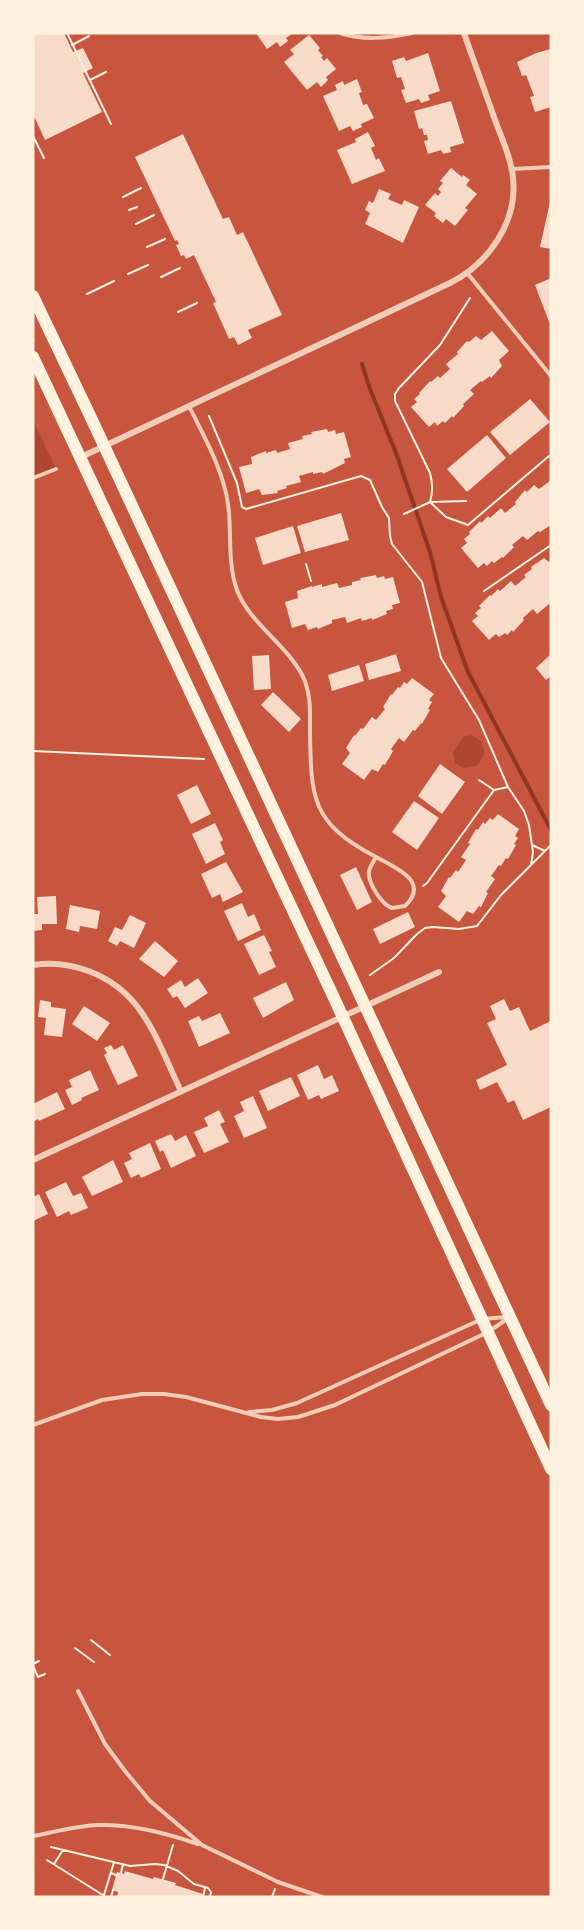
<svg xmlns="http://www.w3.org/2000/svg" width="584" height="1930" font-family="Poppins,sans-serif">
<rect width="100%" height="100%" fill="#c8553d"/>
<path fill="#ae4732" d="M33 420 56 469 33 478Z
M472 735 481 741 485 754 476 766 463 768 455 763 453 753 463 737Z"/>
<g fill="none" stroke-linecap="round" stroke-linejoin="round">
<path stroke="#8f3625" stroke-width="4" d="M362 364 370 389 396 453 430 552 441 597 468 672 551 830"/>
</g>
<path fill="#f7dbc8" d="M33 33H64L73 52 83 48 93 68 83 73 102 112 45 140 33 114Z
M256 33H293L286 38 288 41 280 47 277 42 267 49Z
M309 35 320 48 318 50 323 56 321 57 324 61 327 58 336 69 326 77 328 80 321 87 317 82 307 90 284 62 294 54 290 50Z
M551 49V107L535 112 530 97 534 96 526 75 522 76 517 62 536 53Z
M428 53 440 91 428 95 430 100 421 103 419 99 406 103 401 90 405 89 401 77 397 78 392 61 404 57 406 61Z
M357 79 362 92 359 93 363 105 367 104 374 118 361 124 362 127 353 131 350 126 339 131 323 96 337 90 335 85 343 81 344 85Z
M451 101 464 143 450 147 451 152 443 154 441 150 428 154 424 141 428 140 427 135H424L422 128 419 129 414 111Z
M368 132 375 146 371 148 376 160 379 158 385 171 352 184 337 150 356 142 355 139Z
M183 134 223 219 229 217 237 235 243 232 282 315 248 330 252 338 238 345 234 337 229 339 213 303 216 302 194 255 186 259 184 255 181 256 176 245 179 244 177 240 175 241 135 157Z
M451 168 462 177 463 175 470 180 466 185 477 194 465 208 468 210 455 226 446 219 443 223 434 216 436 213 425 205 435 193 438 196 441 192 438 189 443 183 440 181Z
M379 189 391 194 388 199 402 205 404 200 419 207 403 243 365 224 370 213 365 210 369 201 373 203Z
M550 202H551V249L540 247Z
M550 275H551V327L535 285 549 279Z
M492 331 509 351 499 360 502 366 491 378 490 376 482 382 481 381 470 390 474 394 463 404 464 406 453 418 452 416 445 423 443 421 437 426 435 422 429 427 411 407 417 402 414 399 420 394 419 393 430 381 431 382 438 376 440 378 450 369 446 364 458 354 457 352 467 341 469 342 476 336 481 340Z
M530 399 550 422 510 455 490 432Z
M327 429 328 432 335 430 336 434 344 432 351 457 344 459 345 463 323 474 322 472 313 474V472L299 476 301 482 286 486 287 488 277 491 278 493 262 495 259 489 246 493 239 467 252 464 251 457 266 451V453L276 450 277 453 290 449 288 443 303 439 302 436 312 434 311 432Z
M487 435 506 458 467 492 447 469Z
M550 481 551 525 540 532 538 531 527 540 523 536 512 545 514 547 503 558 502 557 494 563 492 561 487 566 484 563 478 568 461 548 467 543 464 539 470 534 469 532 480 521 481 523 488 516 490 518 501 508 505 513 516 504 515 502 525 490 527 492 534 485 539 489Z
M341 513 349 540 305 552 297 526Z
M293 526 301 553 263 565 255 538Z
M544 558 549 562 551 560V606L549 604 537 614 533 609 523 618 524 620 513 632 512 630 507 635 505 633 499 637 496 634 489 640 472 621 478 616 475 613 481 608 479 606 490 595 491 596 498 589 500 591 511 581 515 586 526 577 524 575 532 569 531 567Z
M376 575 377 578 384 576 385 579 393 577 400 603 392 605 393 609 386 611 387 614 372 620V618L362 621 361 618 347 623 345 617 332 620V623L318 629 317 627 308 630 305 624 292 628 285 602 298 598 297 591 312 586V587L322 584V587L337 583 339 588 352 585V582L361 580 360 578Z
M396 654 401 671 369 680 365 664Z
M551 654V676L546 680 536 668Z
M269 655 271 689 254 690 252 656Z
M359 665 364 681 332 691 328 675Z
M412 678 434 694 429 700 432 702 428 709 430 710 422 724 421 723 415 731 413 730 404 742 399 738 391 749 393 751 385 765 383 764 378 772 372 769 364 780 342 764 350 753 346 748 354 735 355 736 361 728 363 729 372 717 376 720 385 709 383 707 391 694 392 695 398 687 400 688 404 682 407 684Z
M273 692 301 719 289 732 261 705Z
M440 764 465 782 442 814 418 796Z
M197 785 211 814 191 824 177 795Z
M414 801 439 818 417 850 392 832Z
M498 814 519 829 515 836 518 838 514 844 516 845 508 859 506 858 501 866 499 865 491 876 495 879 486 892 488 893 481 907 479 906 473 914 467 911 459 922 438 907 446 896 441 891 449 877 450 878 456 870 458 872 466 860 461 857 470 844 468 843 476 829 478 830 483 822 485 824 490 818 493 820Z
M215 823 223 840 220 842 225 854 206 864 192 834Z
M226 862 243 892 223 902 220 894 212 898 201 874Z
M356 867 372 902 357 910 340 875Z
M56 896 57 924H42V930L33 931V914H38L37 897Z
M242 903 248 917 254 914 261 930 238 941 224 911Z
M70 905 100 911 97 929 80 926 79 932 66 929Z
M408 912 415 927 380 944 373 929Z
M130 915 146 923 134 948 120 941 117 946 108 941 115 927 122 930Z
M264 935 272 951 269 952 276 967 259 975 244 944Z
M155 941 178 961 164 977 139 959Z
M198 978 208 993 185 1008 177 996 173 998 167 989 181 980 185 987Z
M286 982 294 1000 263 1018 253 998Z
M504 999 510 1011 519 1007 530 1031 551 1021V1107L523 1120 514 1100 508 1103 497 1082 480 1090 476 1080 507 1065 487 1023 496 1019 490 1006Z
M40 1000 51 1002V1007L66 1009 62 1037 44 1035 46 1018 38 1017Z
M84 1006 110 1023 97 1041 72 1024Z
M220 1013 230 1033 199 1047 188 1021 199 1016 202 1021Z
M111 1045 114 1050 123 1045 138 1076 118 1085 104 1055 107 1053 104 1048Z
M318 1065 324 1079 332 1075 339 1091 321 1099 319 1095 308 1100 297 1075Z
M90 1070 99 1090 81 1098 82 1100 72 1105 65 1090 72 1087 69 1080Z
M291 1077 300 1096 268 1111 259 1091Z
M57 1092 65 1109 39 1121 38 1119 33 1122V1104Z
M253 1096 267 1128 244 1138 234 1116 244 1111 240 1102Z
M219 1110 225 1122 220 1124 229 1142 204 1153 194 1132 208 1126 204 1118Z
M171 1134 175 1141 186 1135 196 1156 171 1168 163 1150 160 1152 155 1141Z
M150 1143 161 1169 141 1178 139 1174 131 1178 124 1163 132 1159 129 1153Z
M113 1160 123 1182 92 1196 82 1177Z
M66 1182 73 1196 81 1193 88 1208 71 1215 69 1211 57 1217 45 1192Z
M39 1194 48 1214 33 1221V1197Z
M125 1871 153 1879 154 1877 176 1883 175 1885 203 1894 202 1897H117L118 1892 112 1890 117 1872 124 1874Z"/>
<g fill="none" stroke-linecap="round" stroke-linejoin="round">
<path stroke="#fff3e0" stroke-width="2" d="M67 33 111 124
M72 45 89 36
M90 80 106 72
M33 136 44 158
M123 197 141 188
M129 210 137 207
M136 224 154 215
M147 247 165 239
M128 274 148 265
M161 277 180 268
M87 294 114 281
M178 312 197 303
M209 416 237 483 242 507 246 509 361 476 370 480 382 507 389 518 390 536 392 544 422 582 441 658 479 720 508 787 524 811 529 825 533 852 531 865 501 895 477 926 459 929 433 927 425 928 417 934 394 958 370 975
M430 502 446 517 468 525 549 456
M430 502 466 501
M404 514 430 502C433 492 433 484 430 473L395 401V394L399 388 440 345 470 298
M306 564 311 581
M484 591 551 545
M33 751 204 759
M479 780 494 790 508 787
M532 845 545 851
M531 865 551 845
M423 886 427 883 494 790
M91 1640 110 1655
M75 1648 94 1662
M33 1664 39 1661
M33 1666 38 1677 45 1674
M51 1847 130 1866 155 1864 164 1865 178 1871 194 1884 208 1888 211 1892 210 1897
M47 1860 106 1897
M54 1864 63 1850
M111 1873 116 1875
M121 1873 123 1864
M163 1879 173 1845
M104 1895 114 1862
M111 1897 113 1890
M203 1897 205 1888
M272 1897 275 1889"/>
<path stroke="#f1ccb7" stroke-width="4" d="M340 33C364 41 388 38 412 33
M512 169 551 167
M468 274 551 376
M189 406C204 437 223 469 228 504 232 531 227 563 237 590 250 625 291 647 305 681 311 698 310 713 310 731 311 798 311 823 376 857
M33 478 56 469
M376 857C394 867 431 881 405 906L392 908C382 905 367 882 369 871 370 867 374 861 376 857Z
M249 1412 272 1410 297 1403 482 1319 507 1317
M33 1425 102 1400 142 1394H164L186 1397 261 1417 278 1419 298 1417 335 1405 488 1332 507 1319
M78 1691 105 1744 125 1771 150 1801 202 1845 278 1882 322 1897
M33 1836C54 1832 76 1826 97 1825 132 1824 165 1833 198 1844"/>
<path stroke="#f1ccb7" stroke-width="6" d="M81 457 450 283C488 264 518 222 513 178 511 158 502 139 495 120 485 91 474 62 464 33
M33 965C71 959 112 975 136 1005 156 1030 167 1063 181 1091
M33 1160 439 972"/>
<path stroke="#fff3e0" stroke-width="12" d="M33 296 93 422 551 1405
M33 357 335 1000 551 1469"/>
</g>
<rect width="584" height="1930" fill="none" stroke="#fff3e0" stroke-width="69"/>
</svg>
